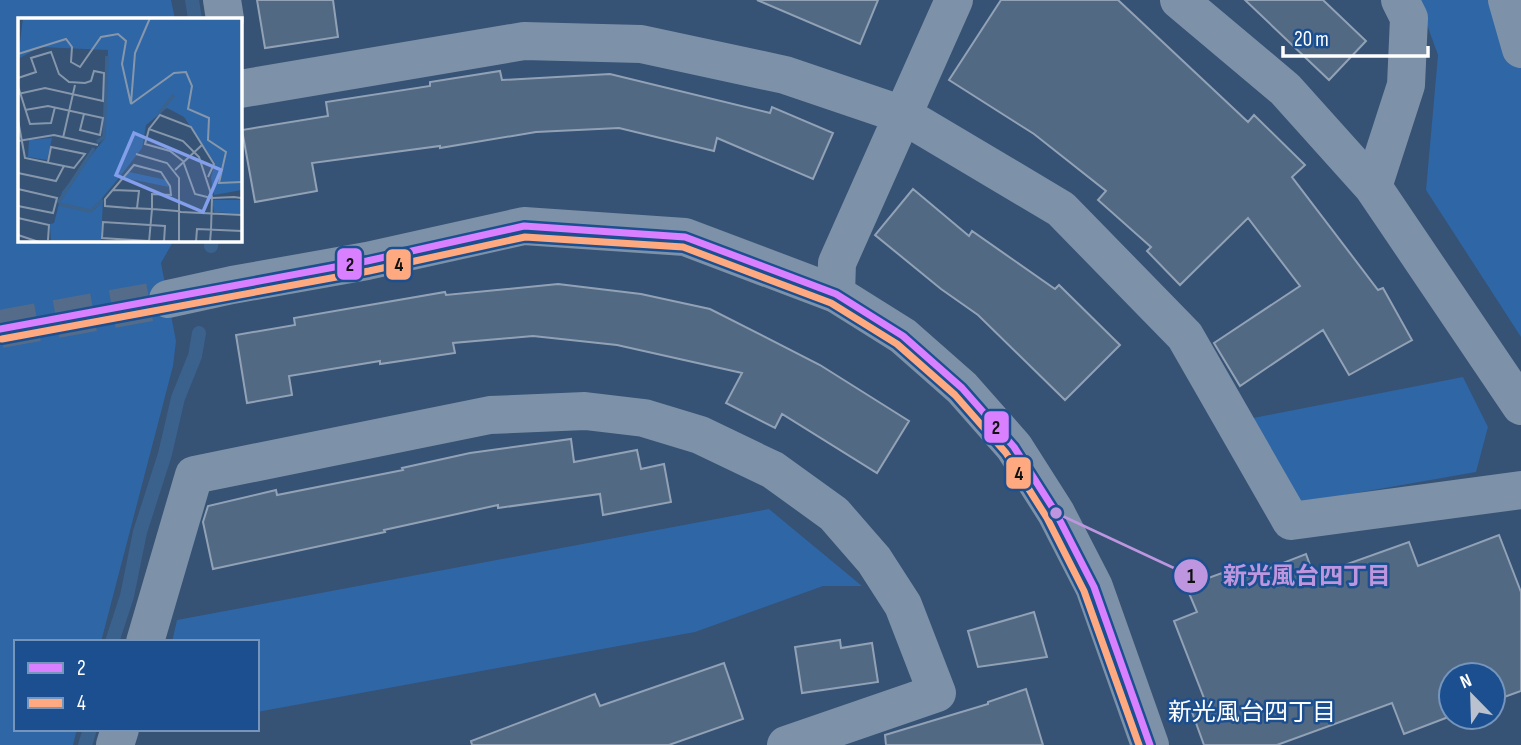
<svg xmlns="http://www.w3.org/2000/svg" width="1521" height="745" font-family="'Sofia Sans Condensed','Noto Sans JP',sans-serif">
<rect width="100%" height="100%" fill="#365274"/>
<path fill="#2f66a5" d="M0 0H171L175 19H19V240H174L161 263 176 341 173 366 101 642H16V729H77L73 745H0Z
M1418 0H1521V337L1426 190 1438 55Z
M1463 377 1488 427 1476 472 1288 505 1243 420Z
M769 509 862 586H823L695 632 257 712V642H172L177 620Z"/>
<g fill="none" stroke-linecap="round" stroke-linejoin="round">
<path stroke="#3b618d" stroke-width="14" d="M192 0 195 19
M211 246 212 240
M112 642 127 596 140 532 165 454 178 398 195 356 199 333
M85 745 90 729"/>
</g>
<path fill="#526984" stroke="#92a2b6" stroke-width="2" d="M257 0H333L338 37 265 48Z
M757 0H878L860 44Z
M1001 0H1118L1248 122 1254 115 1305 165 1292 177 1378 290 1383 288 1412 340 1349 375 1323 330 1240 386 1214 343 1300 286 1248 218 1180 285 1147 251 1151 247 1098 200 1106 191 1034 134 949 80Z
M1245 0H1323L1366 41 1329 80Z
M500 71 502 80 610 74 770 113 772 107 833 133 813 179 717 138 714 151 619 128 536 132 440 148V146L312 163 317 191 255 202 242 130 328 116 326 102 430 86V82Z
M913 189 969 236 972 231 1055 289 1059 285 1120 345 1065 400 978 315 941 289 875 235Z
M558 284 641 294 710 309 820 365 909 421 877 473 782 414 775 428 726 403 742 373 617 345 533 336 453 343 455 353 380 364V361L289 376 292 395 247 403 236 335 295 325 294 318 445 292 446 295Z
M571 439 574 462 637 450 641 469 664 464 671 502 603 515 600 494 498 508V505L384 530 385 532 213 569 203 522 208 506 276 490 277 495 403 470 402 468 470 453Z
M1499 535 1521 592V691L1493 701V675H1451V716L1404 734 1392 703 1277 745H1204L1192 712 1207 706 1174 621 1197 612 1186 586 1222 573 1226 585 1306 554 1314 576 1409 542 1418 566Z
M1034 612 1047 657 978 667 968 631Z
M840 640 841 648 872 643 878 682 802 693 795 647Z
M724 663 743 719 669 745H472L471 741 595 694 600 706Z
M1026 689 1043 745H886L885 735 988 704V702Z"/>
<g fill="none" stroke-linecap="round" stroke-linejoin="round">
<path stroke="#546c89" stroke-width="38" stroke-dasharray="38 19" stroke-linecap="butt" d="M0 329 168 299"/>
<path stroke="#7d92a8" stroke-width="38" d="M222 0 225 19
M1179 0 1285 89 1373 187 1521 406
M1507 0 1521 49
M240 89 524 41 641 44 785 75 903 115 1061 209 1185 336 1291 521 1521 490
M1373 187 1406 85 1409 18 1400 0
M836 294 837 263 954 0
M145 642 194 475 490 415 585 411 644 418 700 435 773 470 834 514 874 560 903 605 937 693 786 745
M115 745 120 729"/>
<path stroke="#7d92a8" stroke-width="38" d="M168 299 232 285 367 261 524 226 685 237 836 294 903 336 962 388 1014 447 1056 513 1094 587 1150 745"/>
<defs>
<path id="bus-1" d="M0 329 367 261 524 226 685 237 836 294 903 336 962 388 1014 447 1056 513 1094 587 1150 745"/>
<path id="bus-2" d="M2 339 369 271 525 237 683 247 831 303 897 344 955 395 1006 453 1047 518 1084 591 1139 745"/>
</defs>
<use href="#bus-1" stroke="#1b4f8f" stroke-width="12"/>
<use href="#bus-2" stroke="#1b4f8f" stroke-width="12"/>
<use href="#bus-1" stroke="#d880ff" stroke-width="7"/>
<use href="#bus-2" stroke="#ffa980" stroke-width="7"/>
</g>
<g text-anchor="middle" stroke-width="5" stroke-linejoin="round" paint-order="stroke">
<g font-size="24" fill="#fff" stroke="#1b4f8f">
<text x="1252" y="720">新光風台四丁目</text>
</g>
</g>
<g transform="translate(18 18)">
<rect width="224" height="224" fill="#365274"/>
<path d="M5 0H224V172L196 177 193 160 197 145 166 99 149 90 128 107 124 130 100 161 75 191 67 192H76L85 182 83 224H33L32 206 36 205 44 174 87 120 90 32 22 29 0 41ZM34 120 29 142 10 139 11 122ZM111 154 148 162 151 169 107 160ZM194 182H224V196L196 194Z" fill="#2f66a5"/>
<path fill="none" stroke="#3b618d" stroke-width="3.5" d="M141 95 156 77M79 124 86 119 89 38M40 185 76 130M41 186 72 193 85 182"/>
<path fill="none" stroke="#8697ac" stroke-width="2" d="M0 36 48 21 54 29 53 44 62 49 83 19 100 16 108 23 104 46 113 86M0 60 18 54 13 40 33 34 41 56 51 64 67 65 73 63 76 53 86 55 85 83 27 70 0 76M0 68 12 106 33 105 37 89M113 85 117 35 132 0M113 86 156 55 168 54 174 68 170 91 191 100 190 122 208 134 201 165 224 164M7 92 30 88 85 100 82 117 62 112 66 96M0 102 7 140 46 148 38 163 0 155M131 111 142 97 173 109 196 146 190 159M45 120 57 67M0 123 36 117 80 127M118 136 149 145 161 160V224M30 144 33 129 67 136 56 150 46 148M157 152 184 127M0 171 39 180 35 195 0 188M95 172 121 173 119 190M0 200 31 207 30 222M0 217 21 224M131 223 84 220 85 204 147 208 146 224M131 224 134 191V176L153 177 152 168 143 154 116 147 87 181V188L111 190 134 191 159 193 163 194 224 197M178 224 179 211 224 213M192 224 193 212 194 180V179L181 139 165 123 131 111 127 126 152 133 165 143 177 176 193 180H194L216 179 223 180"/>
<path fill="#839eea" fill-opacity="0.15" stroke="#839eea" stroke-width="3.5" d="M116 115 203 152 185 194 98 157Z"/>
<rect width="224" height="224" fill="none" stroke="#fff" stroke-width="3.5"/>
</g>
<path fill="none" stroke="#bd96df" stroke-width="2.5" d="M1056 513L1191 576"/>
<g fill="#bd96df" stroke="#1b4f8f" stroke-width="2.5">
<circle cx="1056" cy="513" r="7"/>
<circle cx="1191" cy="576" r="18"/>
</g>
<g font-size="21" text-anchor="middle" font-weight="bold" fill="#111">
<text x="1191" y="583">1</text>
</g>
<g font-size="24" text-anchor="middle" font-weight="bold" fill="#bd96df" stroke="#1b4f8f" stroke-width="5" stroke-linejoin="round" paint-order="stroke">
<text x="1307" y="584">新光風台四丁目</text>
</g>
<g stroke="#1b4f8f" stroke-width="2.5">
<rect x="336" y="247" width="27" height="34" rx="7" fill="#d880ff"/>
<rect x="385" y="248" width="27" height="33" rx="7" fill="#ffa980"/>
<rect x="983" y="410" width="27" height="34" rx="7" fill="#d880ff"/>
<rect x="1005" y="456" width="27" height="34" rx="7" fill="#ffa980"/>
</g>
<g font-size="19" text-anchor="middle" font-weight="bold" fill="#111">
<text x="350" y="271">2</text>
<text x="399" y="271">4</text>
<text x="996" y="434">2</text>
<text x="1019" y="480">4</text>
</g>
<rect x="14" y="640" width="245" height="91" fill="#1b4f8f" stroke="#7695bc" stroke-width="2"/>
<rect x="28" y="663" width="35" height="10" fill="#d880ff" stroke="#7695bc" stroke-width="2"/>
<text x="77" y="675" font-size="21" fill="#ffffff">2</text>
<rect x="28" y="698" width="35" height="10" fill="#ffa980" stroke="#7695bc" stroke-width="2"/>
<text x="77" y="710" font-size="21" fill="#ffffff">4</text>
<g transform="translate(1472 696) rotate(337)"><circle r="33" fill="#1b4f8f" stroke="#7695bc" stroke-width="2"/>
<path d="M0-5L12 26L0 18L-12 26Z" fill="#b9c2ce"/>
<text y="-10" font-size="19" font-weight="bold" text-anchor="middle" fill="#ffffff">N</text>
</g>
<path d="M1283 46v10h145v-10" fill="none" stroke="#ffffff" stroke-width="3.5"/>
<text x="1294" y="46" font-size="21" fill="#ffffff" stroke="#1b4f8f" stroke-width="5" paint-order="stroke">20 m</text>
</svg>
